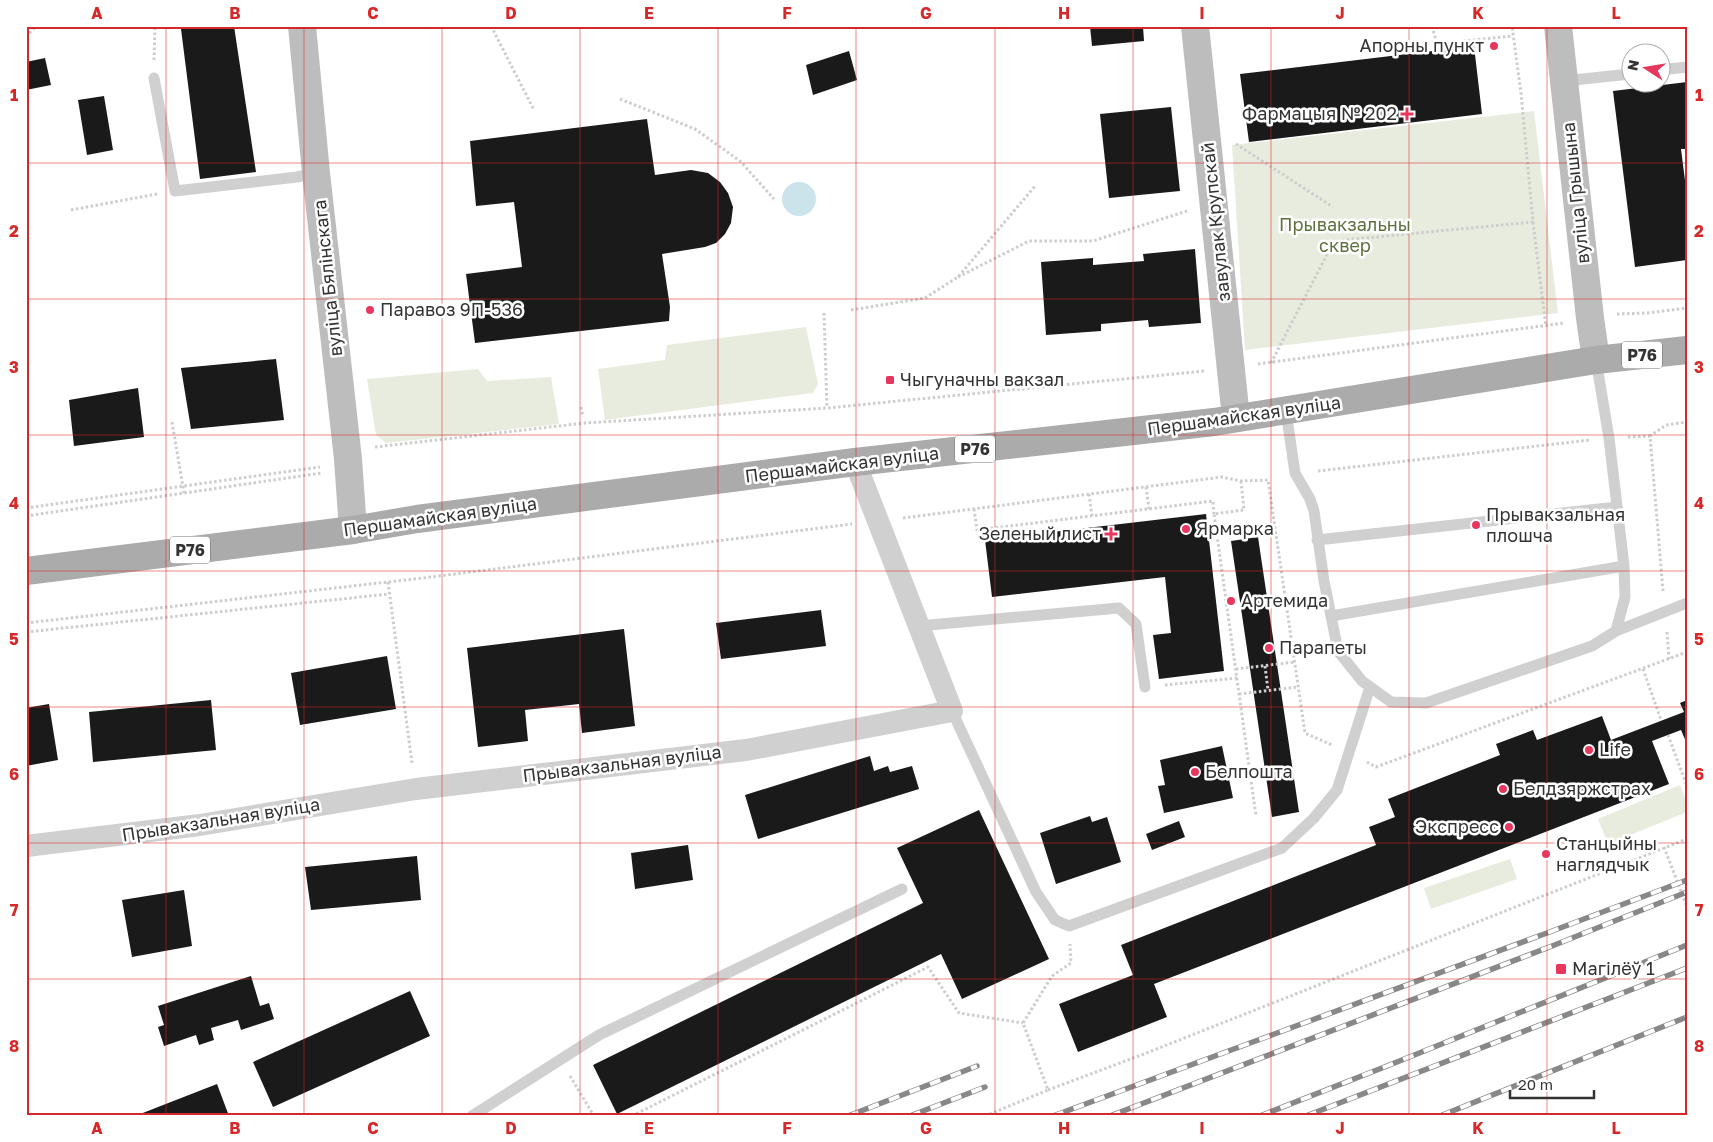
<svg xmlns="http://www.w3.org/2000/svg" width="1713" height="1142" font-family="'Golos Text',sans-serif">
<rect width="100%" height="100%" fill="#fff"/>
<path fill="#e8ecde" d="M1534 111 1558 313 1245 350 1232 145Z
M806 327 818 384 813 393 605 420 598 369 665 360 667 345Z
M478 369 487 381 551 377 559 424 386 443 376 435 367 379Z
M1680 785 1687 803V812L1608 844 1598 819Z
M1510 859 1517 879 1431 909 1424 888Z"/>
<path fill="#cbe4ec" d="M782 199a17 17 0 1 1 34 0a17 17 0 1 1-34 0Z"/>
<path fill="#1a1a1a" d="M202 26H234L256 172 200 179 181 29Z
M1090 26H1143L1144 41 1092 46Z
M1474 46 1482 114 1249 142 1240 74Z
M849 51 857 80 813 95 806 65Z
M45 58 51 85 26 90V62Z
M1687 82V149H1681L1687 196V260L1635 267 1613 91Z
M104 96 113 150 87 155 78 100Z
M1171 107 1180 191 1109 198 1100 114Z
M647 119 655 175 691 170 708 173 720 182 728 193 733 207 731 223 725 234 716 243 705 247 662 254 670 307 669 321 475 343 466 274 522 267 514 202 476 206 470 141Z
M1195 249 1201 323 1149 327 1148 320 1101 324V331L1046 335 1041 262 1093 258V265L1144 261 1143 254Z
M276 359 284 420 191 429 181 368Z
M138 388 144 437 74 446 69 400Z
M1206 514 1224 671 1159 679 1153 635 1171 633 1165 577 992 597 985 540Z
M1258 537 1299 812 1272 817 1231 541Z
M821 610 826 646 721 659 716 623Z
M624 629 635 726 582 733 579 704 525 710 528 741 478 747 467 648Z
M387 656 396 709 300 725 291 673Z
M211 700 216 750 93 762 89 712Z
M1687 700V744L1681 730 1652 741 1669 784 1154 984 1167 1017 1078 1052 1059 1004 1133 975 1121 945 1376 845 1369 827 1395 817 1388 799 1500 755 1496 744 1533 730 1537 740 1602 716 1611 740 1684 712 1680 703Z
M49 704 58 760 26 766V708Z
M1222 746 1233 798 1164 813 1158 786 1165 785 1160 760Z
M870 756 874 771 888 766 890 772 912 766 919 789 758 839 745 795Z
M979 810 1049 959 962 999 941 954 617 1114 593 1065 923 903 897 848Z
M1090 816 1092 822 1107 817 1121 862 1056 884 1040 833Z
M1179 821 1185 837 1152 850 1146 834Z
M688 845 693 880 635 889 631 853Z
M417 856 421 900 311 910 305 867Z
M184 890 192 946 132 957 122 900Z
M251 976 260 1006 269 1003 274 1019 241 1030 238 1020 211 1028 214 1040 199 1045 196 1035 164 1046 158 1027 164 1025 158 1006Z
M410 991 430 1036 273 1107 253 1062Z
M217 1084 229 1116H135Z"/>
<g fill="none" stroke-linecap="round" stroke-linejoin="round">
<path stroke="#cdcdcd" stroke-width="3" stroke-dasharray="2.5 2.5" stroke-linecap="butt" d="M491 26 534 110
M1432 26 1437 44
M26 37 36 26
M1463 41 1513 36
M154 60 155 26
M620 99 695 129 740 161 774 199
M1236 144 1333 207
M71 210 157 194
M1533 222 1546 327
M958 277 1029 241H1093L1187 211
M851 310 925 298 958 277 1036 185
M824 313 827 408
M1617 314 1647 313 1687 308
M1271 363 1334 241 1533 222 1521 93 1512 26
M1258 364 1564 323
M581 407 583 417
M172 422 184 493
M1628 437 1650 436
M375 447 585 423 827 408 1205 371
M1318 471 1590 440
M1241 481 1244 510 1214 514 1256 816
M1146 487 1149 509
M1089 494 1092 516
M26 508 320 467
M974 509 977 530 1213 501 1214 514
M26 516 322 473
M903 518 1222 477 1241 481 1268 480 1305 733 1332 745
M388 582 412 763
M1663 591 1650 436 1666 425 1687 422
M26 623 423 578 852 524
M26 632 389 594
M1667 632 1669 659
M1265 666 1268 690
M1236 669 1295 662
M1643 669 1661 720
M1165 685 1237 678
M1239 694 1298 687
M1668 735 1687 786
M1367 762 1376 767 1687 652
M1664 847 1687 907
M570 1076 594 1116
M1048 1090 1144 1054 1687 839
M632 1116 928 967 959 1013 1023 1023
M985 1116 1048 1090 1023 1023 1052 976 1071 963 1070 944"/>
<path stroke="#d0d0d0" stroke-width="11" d="M1660 70 1687 67
M154 78 175 191 297 177 316 173
M1564 81 1630 74
M1286 411 1295 473 1310 499 1314 511 1324 581 1338 651 1362 681 1391 702 1426 703 1592 646 1616 631 1625 597 1624 566 1609 438 1596 360
M1317 540 1617 507
M1331 616 1624 566
M918 626 1119 608 1136 624 1145 687
M1616 631 1687 603
M952 711 1036 892 1055 920 1069 926 1282 848 1314 818 1337 790 1370 687
M472 1116 599 1035 902 889"/>
<path stroke="#d0d0d0" stroke-width="22" d="M26 846 200 825 416 789 746 750 952 711 855 462"/>
<path stroke="#bdbdbd" stroke-width="28" d="M302 26 316 173 348 459 353 530
M1195 26 1236 418
M1558 26 1590 318 1596 360"/>
<path stroke="#ababab" stroke-width="28" d="M26 571 353 530 417 519 855 462 1214 422 1596 360 1687 350"/>
<defs>
<path id="rail" d="M848 1116 977 1066
M910 1116 985 1087
M1053 1116 1547 933 1687 880
M1110 1116 1552 946 1687 892
M1260 1116 1387 1066 1687 945
M1306 1116 1687 968
M1440 1116 1687 1017"/>
</defs>
<use href="#rail" stroke="#888" stroke-width="5.5"/>
<use href="#rail" stroke="#fff" stroke-width="4" stroke-dasharray="11" stroke-linecap="butt"/>
</g>
<path fill="none" stroke="#d62828" stroke-width="1" stroke-opacity="0.55" d="M166 26V1116M304 26V1116M442 26V1116M580 26V1116M718 26V1116M856 26V1116M995 26V1116M1133 26V1116M1271 26V1116M1409 26V1116M1547 26V1116M26 163H1687M26 299H1687M26 435H1687M26 571H1687M26 707H1687M26 843H1687M26 979H1687"/>
<g fill="#e7375e" stroke="#fff" stroke-width="2">
<circle cx="1494" cy="46" r="5"/>
<path d="M1404.5 106.5h5v5h5v5h-5v5h-5v-5h-5v-5h5z"/>
<circle cx="370" cy="310" r="5"/>
<rect x="885" y="375" width="10" height="10" rx="2.5"/>
<circle cx="1476" cy="525" r="5"/>
<circle cx="1186" cy="529" r="5"/>
<path d="M1108.5 526.5h5v5h5v5h-5v5h-5v-5h-5v-5h5z"/>
<circle cx="1231" cy="601" r="5"/>
<circle cx="1269" cy="648" r="5"/>
<circle cx="1589" cy="750" r="5"/>
<circle cx="1195" cy="772" r="5"/>
<circle cx="1503" cy="789" r="5"/>
<circle cx="1509" cy="827" r="5"/>
<circle cx="1546" cy="854" r="5"/>
<rect x="1555" y="963" width="12" height="12" rx="2.5"/>
</g>
<g text-anchor="middle" stroke-width="5" stroke-linejoin="round" paint-order="stroke">
<g fill="#fff" stroke="#707070" stroke-width="1">
<rect x="1622" y="341.5" width="40" height="27" rx="4"/>
<rect x="955" y="435.5" width="40" height="27" rx="4"/>
<rect x="170" y="536.5" width="40" height="27" rx="4"/>
</g>
<g font-size="16" font-weight="bold" fill="#333">
<text x="1642" y="361">Р76</text>
<text x="975" y="455">Р76</text>
<text x="190" y="556">Р76</text>
</g>
<g font-size="18" fill="#333" stroke="#fff" text-anchor="start">
<text x="1484" y="52" text-anchor="end">Апорны пункт</text>
<text x="1397" y="120" text-anchor="end">Фармацыя № 202</text>
<text x="380" y="316">Паравоз 9П-536</text>
<text x="900" y="386">Чыгуначны вакзал</text>
<text x="1486" y="521">Прывакзальная<tspan x="1486" dy="21">плошча</tspan></text>
<text x="1196" y="535">Ярмарка</text>
<text x="1101" y="540" text-anchor="end">Зеленый лист</text>
<text x="1241" y="607">Артемида</text>
<text x="1279" y="654">Парапеты</text>
<text x="1599" y="756">Life</text>
<text x="1205" y="778">Белпошта</text>
<text x="1513" y="795">Белдзяржстрах</text>
<text x="1499" y="833" text-anchor="end">Экспресс</text>
<text x="1556" y="850">Станцыйны<tspan x="1556" dy="21">наглядчык</tspan></text>
<text x="1572" y="975">Магілёў 1</text>
</g>
<g font-size="18" fill="#333" stroke="#fff">
<text transform="translate(1576 193) rotate(-96)" y="6">вуліца Грышына</text>
<text transform="translate(1216 222) rotate(-96)" y="6">завулак Крупскай</text>
<text transform="translate(328 278) rotate(-96)" y="6">вуліца Бялінскага</text>
<text transform="translate(1244 416) rotate(-8)" y="6">Першамайская вуліца</text>
<text transform="translate(842 465) rotate(-7)" y="6">Першамайская вуліца</text>
<text transform="translate(440 517) rotate(-8)" y="6">Першамайская вуліца</text>
<text transform="translate(622 764) rotate(-7)" y="6">Прывакзальная вуліца</text>
<text transform="translate(221 820) rotate(-9)" y="6">Прывакзальная вуліца</text>
</g>
<g font-size="18" fill="#5d703e" stroke="#fff">
<text x="1345" y="231">Прывакзальны<tspan x="1345" dy="21">сквер</tspan></text>
</g>
</g>
<rect width="1713" height="1142" fill="none" stroke="#ffffff" stroke-width="55"/>
<g transform="translate(1646 68) rotate(282)"><circle r="24" fill="#ffffff" stroke="#adadad"/>
<path d="M0-4L9 19L0 12L-9 19Z" fill="#e7375e"/>
<text y="-8" font-size="14" font-weight="bold" text-anchor="middle" fill="#333333">N</text>
</g>
<path d="M1510 1090v8h84v-8" fill="none" stroke="#333333" stroke-width="2.5"/>
<text x="1518" y="1090" font-size="15" fill="#333333" stroke="#ffffff" stroke-width="4" paint-order="stroke">20 m</text>
<rect x="28" y="28" width="1658" height="1086" fill="none" stroke="#d62828" stroke-width="2"/>
<g font-size="16" text-anchor="middle" font-weight="bold" fill="#d62828">
<text x="97" y="19">A</text>
<text x="235" y="19">B</text>
<text x="373" y="19">C</text>
<text x="511" y="19">D</text>
<text x="649" y="19">E</text>
<text x="787" y="19">F</text>
<text x="926" y="19">G</text>
<text x="1064" y="19">H</text>
<text x="1202" y="19">I</text>
<text x="1340" y="19">J</text>
<text x="1478" y="19">K</text>
<text x="1616" y="19">L</text>
<text x="14" y="101">1</text>
<text x="1699" y="101">1</text>
<text x="14" y="237">2</text>
<text x="1699" y="237">2</text>
<text x="14" y="373">3</text>
<text x="1699" y="373">3</text>
<text x="14" y="509">4</text>
<text x="1699" y="509">4</text>
<text x="14" y="645">5</text>
<text x="1699" y="645">5</text>
<text x="14" y="780">6</text>
<text x="1699" y="780">6</text>
<text x="14" y="916">7</text>
<text x="1699" y="916">7</text>
<text x="14" y="1052">8</text>
<text x="1699" y="1052">8</text>
<text x="97" y="1134">A</text>
<text x="235" y="1134">B</text>
<text x="373" y="1134">C</text>
<text x="511" y="1134">D</text>
<text x="649" y="1134">E</text>
<text x="787" y="1134">F</text>
<text x="926" y="1134">G</text>
<text x="1064" y="1134">H</text>
<text x="1202" y="1134">I</text>
<text x="1340" y="1134">J</text>
<text x="1478" y="1134">K</text>
<text x="1616" y="1134">L</text>
</g>
</svg>
